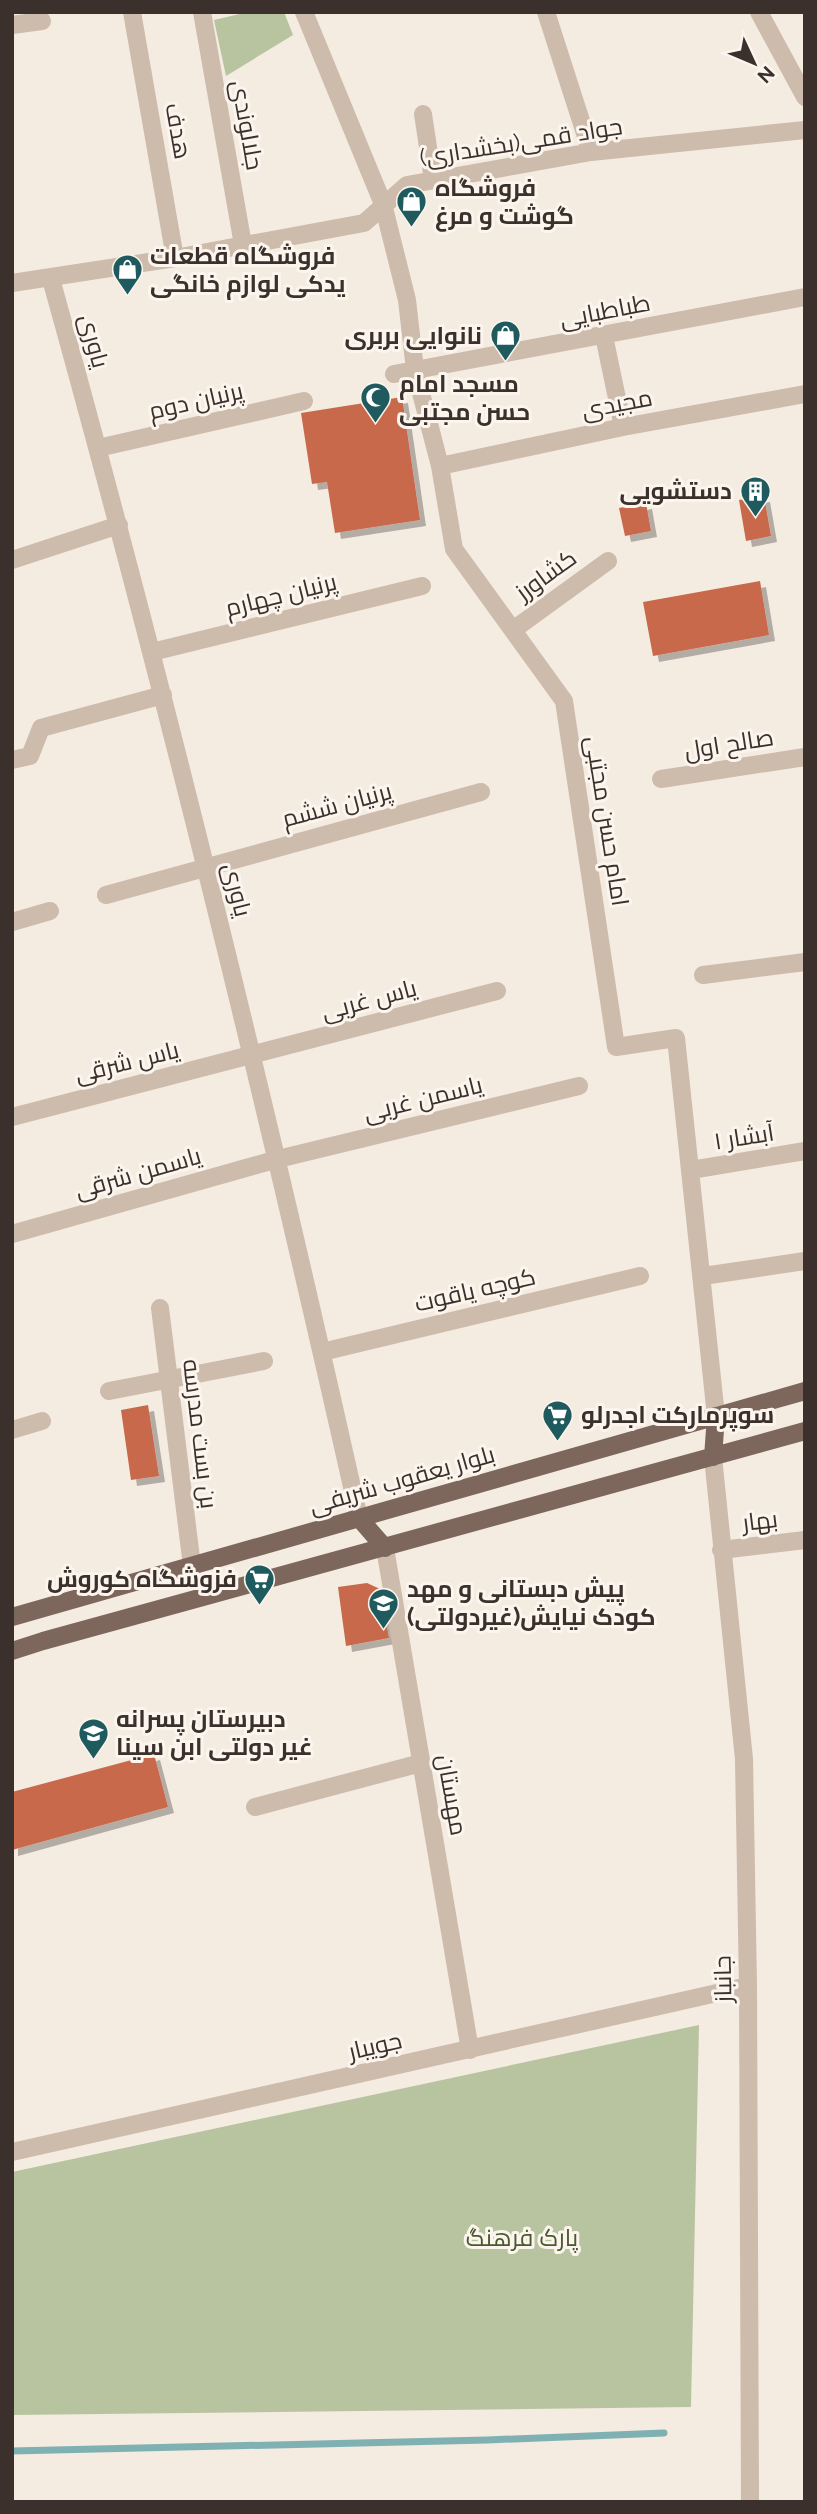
<svg xmlns="http://www.w3.org/2000/svg" width="817" height="2514" font-family="Raleway,Cairo,sans-serif">
<defs>
<filter id="shadow"><feDropShadow dx="6" dy="6" stdDeviation="0" flood-color="#0004"/></filter>
</defs>
<rect width="100%" height="100%" fill="#f4ebe1"/>
<path fill="#b8c4a0" d="M248 12H284L293 35 226 76 214 20Z
M699 2025 691 2407 12 2415V2172Z"/>
<g fill="none" stroke-linecap="round" stroke-linejoin="round">
<path stroke="#7fb0b2" stroke-width="7" d="M12 2451 487 2440 664 2433"/>
</g>
<path fill="#c8694b" filter="url(#shadow)" d="M402 397 420 520 335 533 327 482 312 484 301 413Z
M764 496 771 536 746 541 739 500Z
M646 503 651 531 625 536 619 508Z
M760 581 769 635 653 656 643 602Z
M148 1405 159 1476 131 1480 121 1410Z
M367 1583 380 1589 389 1638 346 1646 338 1587Z
M154 1754 168 1807 12 1850V1792Z"/>
<g fill="none" stroke-linecap="round" stroke-linejoin="round">
<path stroke="#cdbbac" stroke-width="18" d="M132 12 175 258
M202 12 243 245
M304 12 383 204 407 300 415 370 440 466 454 549 564 701 616 1047 676 1038 716 1416
M546 12 591 152
M759 12 805 97
M12 25 42 21
M423 114 433 180
M51 279C165 689 266 1102 359 1518
M12 283 175 258 364 223 407 185 591 152 805 130
M604 336 623 427
M394 374 805 297
M98 448 304 401
M440 466 623 427 805 394
M12 560 119 525
M513 630 608 561
M152 652 422 586
M12 760 30 756 41 728 163 695
M661 779 805 757
M106 895 481 792
M12 922 50 911
M703 975 805 962
M12 1117 497 991
M691 1170 805 1151
M12 1234 278 1159 579 1086
M703 1276 805 1261
M160 1308 192 1566
M322 1352 640 1276
M109 1391 264 1361
M12 1430 42 1421
M713 1457 744 1759 748 1986 750 2502
M385 1548 470 2050
M721 1550 805 1540
M255 1807 421 1763
M12 2152 748 1986"/>
<path stroke="#7d675c" stroke-width="18" d="M713 1457 716 1416
M359 1518 385 1548
M12 1617 805 1391
M12 1651 43 1641 805 1431"/>
</g>
<defs>
<symbol id="shop-pin" viewBox="-11 -11 22 30"><path d="M0 17L-7.5 6A9.5 9.5 0 1 1 7.5 6Z" fill="#1f5a5e" stroke="#fbf5ee"/><path d="M-5-2.5h2.3a2.7 3.5 0 0 1 5.4 0H5L5.5 6h-11ZM-1.5-2.5h3a1.5 2.3 0 0 0-3 0Z" fill="#fff"/></symbol>
<symbol id="mosque-pin" viewBox="-11 -11 22 30"><path d="M0 17L-7.5 6A9.5 9.5 0 1 1 7.5 6Z" fill="#1f5a5e" stroke="#fbf5ee"/><path d="M3.5-4.9A6 6 0 1 0 3.5 4.9A5 5 0 1 1 3.5-4.9Z" fill="#fff"/></symbol>
<symbol id="building-pin" viewBox="-11 -11 22 30"><path d="M0 17L-7.5 6A9.5 9.5 0 1 1 7.5 6Z" fill="#1f5a5e" stroke="#fbf5ee"/><path d="M-4-6H4V6H1V3H-1V6H-4ZM-2.5-4.3h1.7v1.8h-1.7ZM.8-4.3h1.7v1.8H.8ZM-2.5-1h1.7V.8h-1.7ZM.8-1h1.7V.8H.8Z" fill="#fff"/></symbol>
<symbol id="supermarket-pin" viewBox="-11 -11 22 30"><path d="M0 17L-7.5 6A9.5 9.5 0 1 1 7.5 6Z" fill="#1f5a5e" stroke="#fbf5ee"/><path d="M-6-5.5h2.5l.6 2H6L4.5 2H-2.5L-4.4-4H-6ZM-1.5 3.2a1.3 1.3 0 1 0 .1 0ZM3 3.2a1.3 1.3 0 1 0 .1 0Z" fill="#fff"/></symbol>
<symbol id="school-pin" viewBox="-11 -11 22 30"><path d="M0 17L-7.5 6A9.5 9.5 0 1 1 7.5 6Z" fill="#1f5a5e" stroke="#fbf5ee"/><path d="M0-5L7-2L0 1L-7-2ZM-4 1L0 2.5L4 1V4Q0 6-4 4Z" fill="#fff"/></symbol>
</defs>
<g fill-rule="evenodd">
<use href="#shop-pin" x="394" y="184" width="35" height="47"/>
<use href="#shop-pin" x="110" y="252" width="35" height="47"/>
<use href="#shop-pin" x="488" y="318" width="35" height="47"/>
<use href="#mosque-pin" x="358" y="380" width="35" height="47"/>
<use href="#building-pin" x="738" y="474" width="35" height="47"/>
<use href="#supermarket-pin" x="540" y="1398" width="35" height="47"/>
<use href="#supermarket-pin" x="242" y="1562" width="35" height="47"/>
<use href="#school-pin" x="366" y="1586" width="35" height="47"/>
<use href="#school-pin" x="76" y="1716" width="35" height="47"/>
</g>
<g text-anchor="middle" stroke-width="6" stroke-linejoin="round" paint-order="stroke">
<g font-size="24" fill="#3b302b" stroke="#fbf5ee">
<text transform="translate(247 125) rotate(80)" y="8">جلالوندی</text>
<text transform="translate(178 131) rotate(80)" y="8">هدف</text>
<text transform="translate(521 142) rotate(-9)" y="8">جواد قمی(بخشداری)</text>
<text transform="translate(605 311) rotate(-11)" y="8">طباطبایی</text>
<text transform="translate(94 341) rotate(75)" y="8">یاوری</text>
<text transform="translate(196 401) rotate(-13)" y="8">پرنیان دوم</text>
<text transform="translate(617 404) rotate(-11)" y="8">مجیدی</text>
<text transform="translate(546 575) rotate(-36)" y="8">کشاورز</text>
<text transform="translate(281 595) rotate(-14)" y="8">پرنیان چهارم</text>
<text transform="translate(729 744) rotate(-9)" y="8">صالح اول</text>
<text transform="translate(337 805) rotate(-15)" y="8">پرنیان ششم</text>
<text transform="translate(607 821) rotate(81)" y="8">امام حسن مجتبی</text>
<text transform="translate(237 890) rotate(76)" y="8">یاوری</text>
<text transform="translate(369 1000) rotate(-15)" y="8">یاس غربی</text>
<text transform="translate(127 1062) rotate(-14)" y="8">یاس شرقی</text>
<text transform="translate(423 1099) rotate(-14)" y="8">یاسمن غربی</text>
<text transform="translate(744 1137) rotate(-9)" y="8">آبشار ۱</text>
<text transform="translate(138 1173) rotate(-16)" y="8">یاسمن شرقی</text>
<text transform="translate(475 1290) rotate(-13)" y="8">کوچه یاقوت</text>
<text transform="translate(200 1434) rotate(83)" y="8">بن بست مدرسه</text>
<text transform="translate(402 1480) rotate(-16)" y="8">بلوار یعقوب شریفی</text>
<text transform="translate(760 1521) rotate(-7)" y="8">بهار</text>
<text transform="translate(452 1795) rotate(80)" y="8">مهستان</text>
<text transform="translate(723 1979) rotate(-91)" y="8">جانباز</text>
<text transform="translate(375 2046) rotate(-13)" y="8">جویبار</text>
</g>
<g font-size="24" font-weight="bold" fill="#3b302b" stroke="#fbf5ee" text-anchor="start">
<text x="435" y="196">فروشگاه<tspan x="435" dy="28">گوشت و مرغ</tspan></text>
<text x="150" y="264">فروشگاه قطعات<tspan x="150" dy="28">یدکی لوازم خانگی</tspan></text>
<text x="482" y="344" text-anchor="end">نانوایی بربری</text>
<text x="399" y="392">مسجد امام<tspan x="399" dy="28">حسن مجتبی</tspan></text>
<text x="732" y="499" text-anchor="end">دستشویی</text>
<text x="581" y="1423">سوپرمارکت اجدرلو</text>
<text x="237" y="1587" text-anchor="end">فزوشگاه کوروش</text>
<text x="407" y="1597">پیش دبستانی و مهد<tspan x="407" dy="28">کودک نیایش(غیردولتی)</tspan></text>
<text x="116" y="1727">دبیرستان پسرانه<tspan x="116" dy="28">غیر دولتی ابن سینا</tspan></text>
</g>
<g font-size="24" fill="#4a5a2e" stroke="#fbf5ee">
<text x="522" y="2246">پارک فرهنگ</text>
</g>
</g>
<rect width="817" height="2514" fill="none" stroke="#3b302b" stroke-width="28"/>
<g transform="translate(754 63) rotate(134)" stroke="#fbf5ee" stroke-width="5" paint-order="stroke">
<path d="M0-5L12 26L0 18L-12 26Z" fill="#3b302b"/>
<text y="-10" font-size="19" font-weight="bold" text-anchor="middle" fill="#3b302b">N</text>
</g>
</svg>
